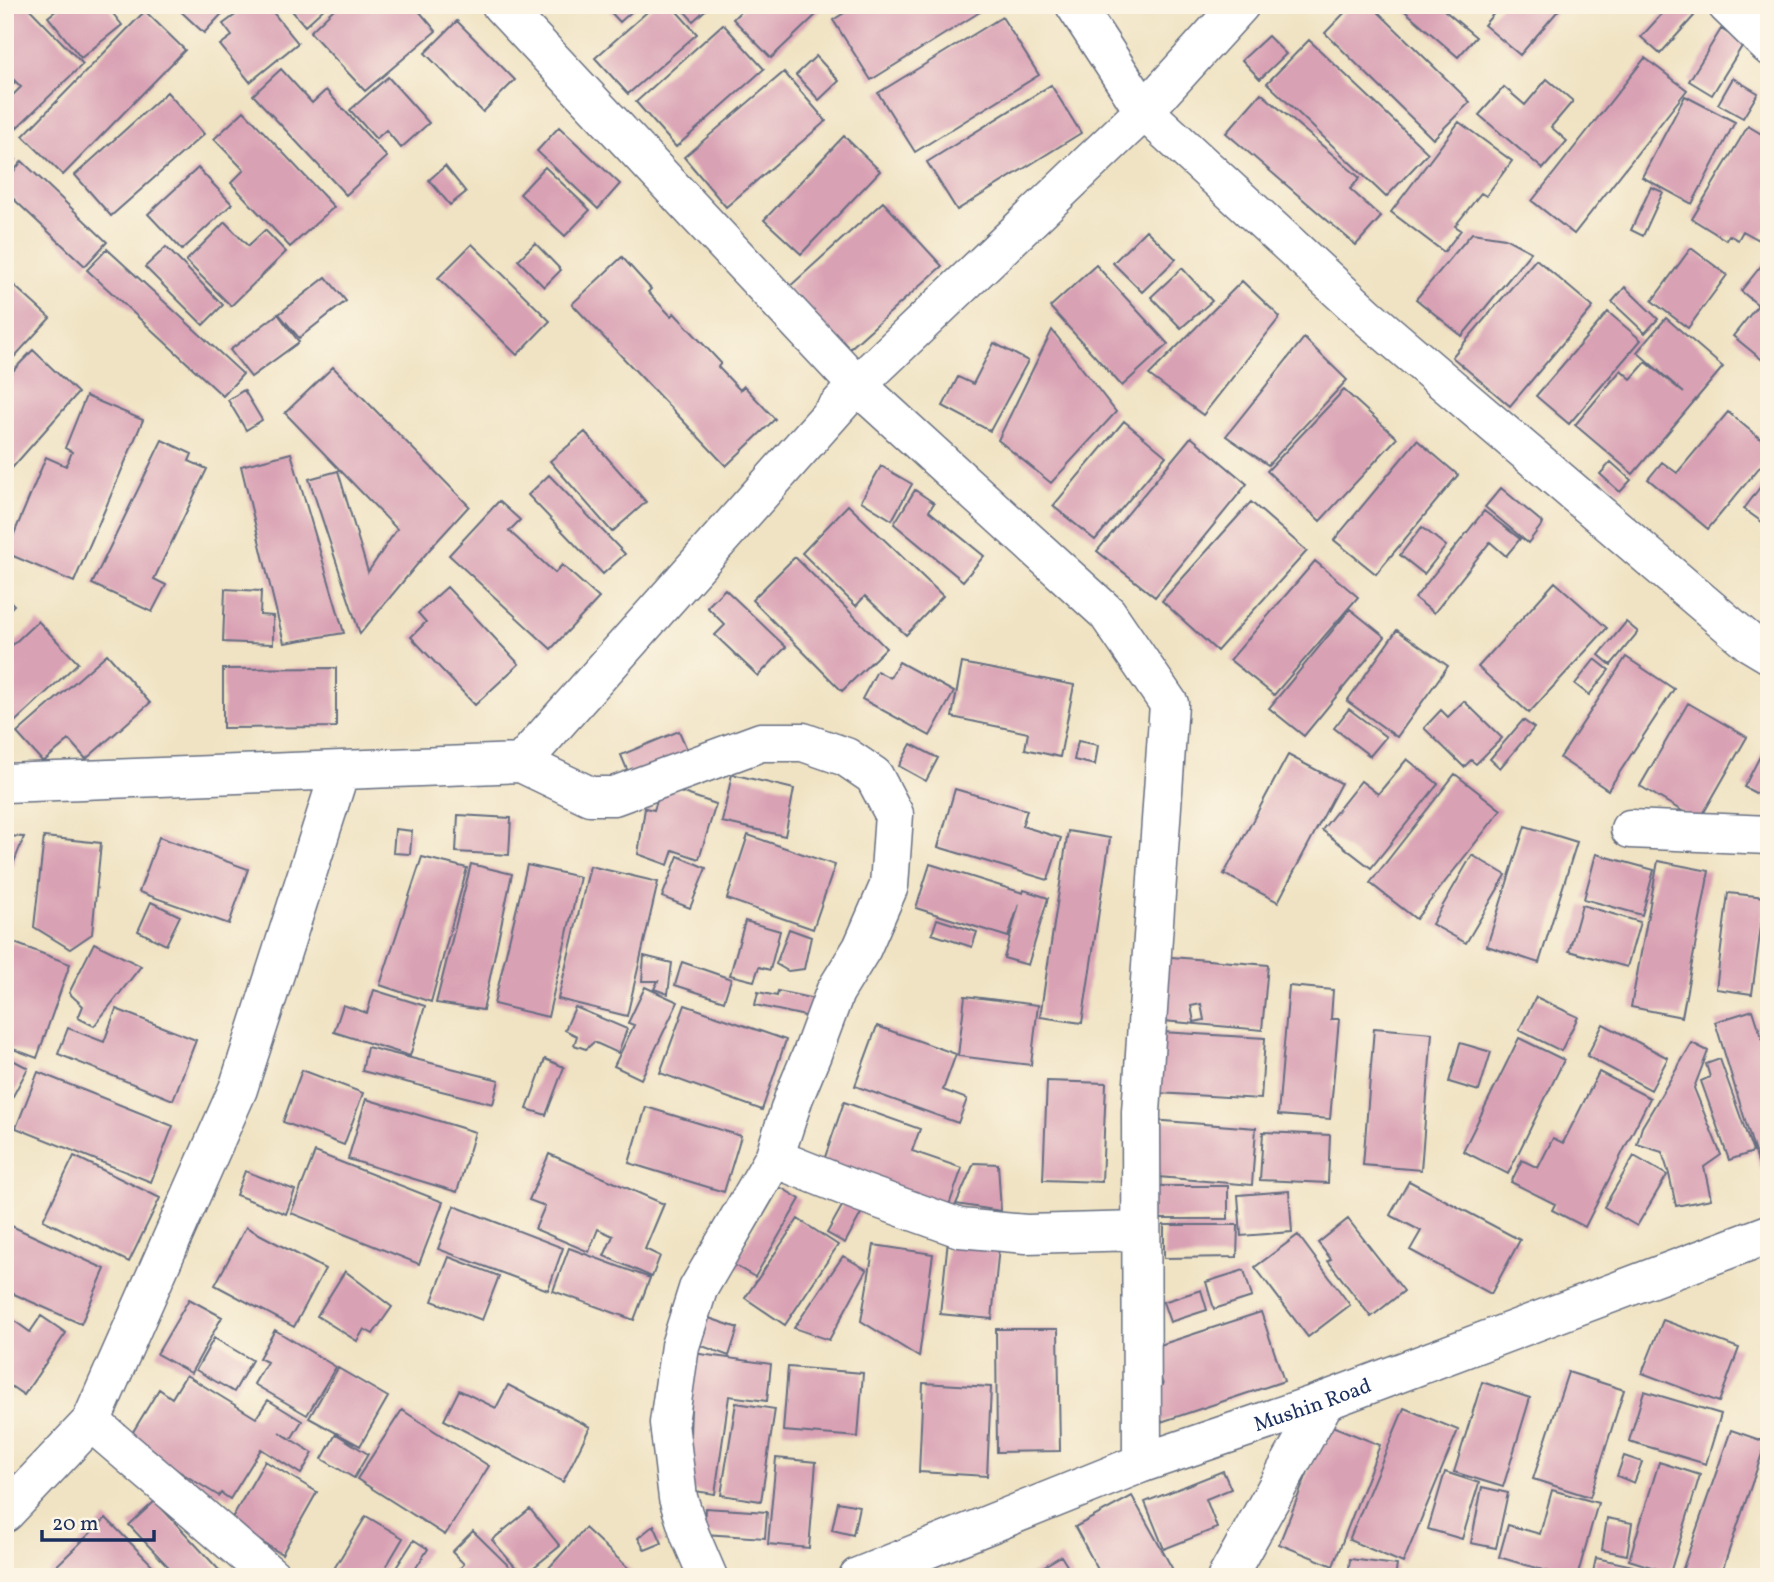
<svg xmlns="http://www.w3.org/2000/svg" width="1774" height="1582" font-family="Vollkorn,serif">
<rect width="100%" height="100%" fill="#fcf5e5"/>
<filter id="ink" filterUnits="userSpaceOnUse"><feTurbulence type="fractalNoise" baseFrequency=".0143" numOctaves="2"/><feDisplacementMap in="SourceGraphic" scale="14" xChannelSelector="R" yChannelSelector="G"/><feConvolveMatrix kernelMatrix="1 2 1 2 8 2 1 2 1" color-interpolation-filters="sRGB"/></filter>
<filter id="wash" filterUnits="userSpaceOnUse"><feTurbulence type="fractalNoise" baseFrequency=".00686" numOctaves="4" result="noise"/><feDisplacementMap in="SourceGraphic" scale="28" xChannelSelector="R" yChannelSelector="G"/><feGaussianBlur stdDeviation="1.57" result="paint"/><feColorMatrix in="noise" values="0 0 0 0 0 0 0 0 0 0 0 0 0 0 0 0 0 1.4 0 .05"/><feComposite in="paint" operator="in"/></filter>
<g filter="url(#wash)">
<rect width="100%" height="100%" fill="#f0e3c3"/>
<g id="blocks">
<path fill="#d9a1b4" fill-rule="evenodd" d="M5 5H26L83 64 5 139V103L21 87 5 71Z
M63 5H106L122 25 81 58 48 17Z
M174 5H230L204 33Z
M231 5H267L298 43 250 82 220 45 232 36 223 24 238 13Z
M287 5H328L305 26Z
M338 5H414L436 31 365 91 310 32Z
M608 5H639L620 22 606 7Z
M655 5H671L697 34 628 94 595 58Z
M679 5H711L693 21Z
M747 5H814L820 11 771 58 733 19Z
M857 5H987L988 7 871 80 833 20Z
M1352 5H1371L1470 102 1433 139 1325 33Z
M1398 5H1448L1444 10 1476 37 1458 57Z
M1501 5H1563L1520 55 1484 25Z
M1670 5H1681L1694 16 1660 54 1641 37Z
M145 11 185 50 63 175 23 136Z
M1002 17 1039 75 915 152 878 93Z
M457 21 515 80 483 112 425 53Z
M723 24 764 69 676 147 636 102Z
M1721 29 1744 43 1712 95 1689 81Z
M1268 36 1286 54 1260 79 1242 60Z
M1309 40 1428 153 1386 197 1267 83Z
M816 56 839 81 819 100 796 75Z
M1645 58 1687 90 1574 234 1532 201Z
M281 69 312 103 326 90 387 157 346 195 253 95Z
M784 72 826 121 726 207 684 157Z
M5 75 14 83 5 93Z
M388 77 429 123 401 148 386 130 376 139 350 110Z
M1733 78 1758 93 1743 118 1718 104Z
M1547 79 1573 101 1551 127 1567 141 1543 169 1479 115 1504 87 1525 105Z
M1051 85 1081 133 957 210 927 162Z
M167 92 204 134 111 216 75 175Z
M1261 93 1360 178 1350 189 1381 217 1356 245 1226 133Z
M1685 96 1735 122 1692 204 1642 177Z
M244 111 334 207 290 247 231 183 244 170 214 139Z
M1459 122 1512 161 1486 196 1481 193 1455 226 1461 230 1444 252 1391 212Z
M1748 126 1765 136 1767 132 1769 133V223L1759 240 1743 231 1738 240 1729 235 1726 240 1692 219Z
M559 127 620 184 598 209 537 151Z
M844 136 880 171 801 254 764 220Z
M5 151 16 160 5 173Z
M22 161 107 242 85 266 5 191V182Z
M445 166 466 192 450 205 429 180Z
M545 167 590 210 565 236 520 194Z
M198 168 232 204 182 250 148 214Z
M1651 187 1663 192 1643 236 1631 230Z
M883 202 942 266 846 352 788 288Z
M225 222 248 246 265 230 286 252 231 306 186 261Z
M1146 230 1176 259 1142 292 1113 263Z
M1472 233 1505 238 1531 252 1462 336 1416 299Z
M535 243 561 270 544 287 518 260Z
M472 244 550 321 517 355 438 278Z
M166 247 223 305 203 325 145 267Z
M1691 248 1727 275 1688 328 1652 301Z
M107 249 243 374 223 396 87 270Z
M1769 256V360L1766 363 1733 336 1758 305 1741 291Z
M622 257 651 289 648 292 671 316 674 313 721 363 718 367 740 390 744 386 775 419 726 466 572 304Z
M1536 259 1593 307 1510 406 1452 357Z
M1096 265 1168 344 1122 386 1050 307Z
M1182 268 1212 301 1181 328 1151 297Z
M326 277 346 301 299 338 279 314Z
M8 280 50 318 5 367V283Z
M1242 281 1280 317 1203 415 1149 375Z
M1625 287 1658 319 1645 333 1612 302Z
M1608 312 1641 340 1569 424 1536 396Z
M278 314 299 342 251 377 230 350Z
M1666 318 1723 367 1633 474 1575 425 1621 370 1631 379 1646 362 1684 393 1637 352Z
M1052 330 1116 412 1051 483 998 440Z
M1304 338 1347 380 1268 465 1226 436Z
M994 343 1028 361 990 431 943 406 958 377 973 384Z
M33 350 78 393 5 476V379Z
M333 367 469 506 429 550 360 634 309 479 338 471 368 572 397 529 285 413Z
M244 390 262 420 246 430 228 400Z
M1344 390 1397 438 1320 521 1267 471Z
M86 396 143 420 74 582 6 553 46 457 66 466 72 452 65 448Z
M1728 412 1769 446V456L1708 529 1648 479 1662 462 1677 473Z
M1124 421 1166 456 1095 540 1053 506Z
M585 432 646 502 612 532 550 461Z
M1191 437 1247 484 1155 597 1097 551Z
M162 440 192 454 189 461 207 469 154 579 166 585 152 612 92 584Z
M1417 440 1458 475 1376 574 1334 540Z
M291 453 344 633 284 643 241 466Z
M1611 462 1631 480 1620 492 1600 474Z
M881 466 912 484 892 520 861 501Z
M549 475 625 554 603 574 528 495Z
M1769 475V527L1744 509Z
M1501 488 1543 523 1528 543 1485 507Z
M915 490 934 503 929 511 984 556 963 581 894 524Z
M499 501 520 520 509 531 555 573 562 565 599 598 551 649 449 555Z
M1251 502 1307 551 1217 651 1162 601Z
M848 505 943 596 906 635 865 596 856 606 802 553Z
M1484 511 1520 539 1506 556 1490 542 1434 613 1415 598Z
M1422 527 1446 546 1424 574 1400 555Z
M795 557 886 648 842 691 752 600Z
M1315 561 1358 597 1274 695 1230 660Z
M1555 582 1607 628 1529 713 1478 667Z
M447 587 519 664 475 705 411 637 426 622 418 613Z
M225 589 261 591 260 615 273 616V644L223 642Z
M725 589 786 647 758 676 715 635 725 625 707 607Z
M5 596 14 605 5 614Z
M1350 609 1385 637 1304 736 1269 708Z
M38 621 78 663 5 731V652Z
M1626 622 1638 632 1611 665 1599 655Z
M1397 630 1448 666 1397 737 1347 701Z
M107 654 150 703 86 759 69 740 43 762 17 733Z
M1626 657 1674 689 1608 790 1560 758Z
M1595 659 1609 670 1589 695 1575 684Z
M899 662 954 692 930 736 862 699 877 671 890 678Z
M962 663 1074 685 1060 757 1025 749 1028 733 952 717Z
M336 668V727L223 728V669Z
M1464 701 1502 738 1476 764 1471 760 1464 767 1424 728 1441 710 1448 717Z
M1688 703 1747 737 1699 821 1640 786Z
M1349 709 1386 737 1370 756 1334 728Z
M1523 720 1534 728 1500 768 1490 759Z
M679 731 689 754 631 779 621 755Z
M1769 739V800L1744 787Z
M1078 741 1098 745 1095 765 1074 760Z
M911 744 938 758 926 781 899 766Z
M1288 755 1341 783 1278 902 1224 874Z
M1407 759 1438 784 1371 868 1322 830 1361 781 1378 794Z
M732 774 794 789 785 836 722 822Z
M1455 774 1501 810 1416 919 1370 883Z
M662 786 716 804 699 859 673 850 668 865 638 854 645 808 654 810Z
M955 789 1027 810 1022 826 1061 838 1048 880 938 847Z
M458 815 511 818 509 855 456 852Z
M1525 826 1577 842 1539 963 1487 946Z
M395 829 412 831 410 854 393 853Z
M1068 831 1110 838 1082 1023 1040 1017Z
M748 835 835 865 813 929 727 899Z
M5 836 24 837 8 877 5 876Z
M44 837 101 843 92 934 70 949 34 927Z
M159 837 248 869 229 924 139 892Z
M1596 854 1654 870 1642 915 1584 899Z
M1472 855 1506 875 1466 943 1432 924Z
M678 856 706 868 690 908 662 897Z
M422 857 467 868 431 1002 380 985Z
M1658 861 1709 871 1682 1017 1631 1007Z
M471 864 512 874 483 1010 436 1003Z
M930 864 1023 893 1024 890 1048 898 1028 965 1004 958 1019 904 1008 937 916 908Z
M527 865 580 877 548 1017 494 1004Z
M590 866 658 882 627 1016 558 999Z
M1728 893 1765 897 1752 994 1716 989Z
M151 902 180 916 166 945 138 931Z
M1582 905 1640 922 1627 967 1569 951Z
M937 919 977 932 972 947 932 934Z
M745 921 780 931 770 970 759 967 754 981 730 975Z
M789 929 811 937 804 969 788 971 776 964Z
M12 942 70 964 37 1058 5 1046V960Z
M94 943 141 966 94 1026 78 1018 83 1006 69 993Z
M644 956 672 963 668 994 654 989 658 981H642Z
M1159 956 1268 965 1262 1030 1153 1020ZM1201 1004 1204 1020 1194 1022 1191 1006Z
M682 962 731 979 724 1001 675 985Z
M1289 986 1333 990 1331 1019H1339L1330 1119 1278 1115Z
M645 987 678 1002 641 1079 614 1066 634 1025 628 1023Z
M374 990 425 1006 410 1056 334 1032 343 1005 367 1013Z
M778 991 819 1000 814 1018 755 1005 758 992 777 996Z
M965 996 1038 1005 1031 1065 958 1056Z
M1536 997 1578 1017 1561 1051 1519 1030Z
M685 1005 786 1040 762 1110 660 1073Z
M575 1007 627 1029 618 1053 594 1042 586 1049 574 1045 577 1036 565 1030Z
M116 1009 196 1040 173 1100 58 1054 68 1028 104 1042Z
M1753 1010 1769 1060V1166L1760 1169 1715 1022Z
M1603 1024 1668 1058 1651 1090 1587 1056Z
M877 1026 956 1054 943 1090 967 1099 958 1123 855 1086Z
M1374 1028 1432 1033 1421 1170 1363 1165Z
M1161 1032 1265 1038 1261 1099 1158 1093Z
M1519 1038 1564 1060 1508 1174 1463 1151Z
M1460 1043 1491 1052 1479 1091 1449 1082Z
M1692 1043 1708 1051 1694 1088 1721 1155 1704 1167 1711 1199 1676 1206 1669 1174 1662 1152 1637 1144 1642 1127Z
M367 1047 499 1080 493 1104 362 1071Z
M5 1056 28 1068 5 1111Z
M545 1059 564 1067 546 1115 527 1109Z
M1720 1059 1753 1152 1729 1160 1701 1081 1710 1077 1706 1064Z
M302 1070 363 1093 344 1145 283 1122Z
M38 1072 173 1126 151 1182 16 1128Z
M1599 1072 1650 1098 1585 1227 1552 1210 1555 1204 1511 1182 1522 1160 1538 1168 1553 1138 1563 1143Z
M1047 1081 1106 1083 1102 1182 1043 1180Z
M366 1099 475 1132 457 1192 348 1159Z
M844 1102 920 1129 912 1151 962 1168 948 1208 823 1163Z
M646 1107 741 1136 724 1192 629 1163Z
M1151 1120 1256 1128 1252 1185 1147 1176Z
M1263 1132 1330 1135 1328 1183 1260 1180Z
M315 1152 443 1202 419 1264 291 1213Z
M549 1154 664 1204 645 1249 660 1256 652 1277 604 1256 613 1236 598 1229 589 1252 535 1229 545 1206 529 1200Z
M74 1156 160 1198 129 1262 43 1220Z
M1634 1156 1667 1175 1637 1226 1604 1207Z
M974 1163 998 1164 1001 1211 956 1204Z
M245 1171 295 1190 286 1214 236 1195Z
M1409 1181 1520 1240 1491 1294 1410 1250 1421 1231 1390 1215Z
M1148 1186H1228V1219H1148Z
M780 1187 800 1199 755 1277 734 1265Z
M1289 1191 1292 1232 1241 1236 1238 1195Z
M846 1199 863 1210 845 1243 827 1233Z
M454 1206 563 1248 548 1290 438 1249Z
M798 1219 838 1245 785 1325 745 1298Z
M1348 1219 1404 1291 1371 1317 1328 1261 1331 1259 1318 1243Z
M5 1223 105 1269 81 1324 5 1290Z
M1164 1225H1238L1237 1257 1164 1258Z
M246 1227 325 1269 294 1327 215 1285Z
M1298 1235 1350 1305 1308 1337 1255 1267Z
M948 1240 999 1246 992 1319 940 1314Z
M874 1245 933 1254 919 1357 861 1321Z
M569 1248 650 1278 634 1320 553 1291Z
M843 1256 867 1270 829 1340 794 1328Z
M449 1257 499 1276 482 1320 432 1301Z
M1244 1270 1252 1297 1214 1309 1206 1282Z
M345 1271 392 1307 373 1334 364 1329 357 1341 317 1316Z
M1201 1290 1207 1310 1170 1322 1163 1302Z
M189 1299 222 1317 191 1373 157 1354Z
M1261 1312 1284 1381 1161 1422 1150 1390 1163 1385 1151 1348Z
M5 1314 30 1332 41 1316 66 1333 24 1395 5 1382Z
M703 1316 738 1328 729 1356 694 1343Z
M1663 1320 1739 1348 1719 1402 1642 1373Z
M996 1329H1058L1060 1451 997 1452Z
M275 1330 336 1367 307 1415 254 1384 267 1362 259 1358Z
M214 1338 252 1360 234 1392 196 1370Z
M693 1353 771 1364 767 1401 729 1396 715 1494 688 1490Z
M788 1367 863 1373 858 1437 783 1431Z
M338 1368 388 1397 360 1446 309 1418Z
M1568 1372 1624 1390 1590 1497 1533 1479Z
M186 1375 256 1418 268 1400 302 1421 291 1439 279 1432 313 1453 301 1474 261 1449 230 1499 221 1493 219 1496 128 1440 159 1389 172 1398Z
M1482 1382 1530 1398 1503 1487 1454 1472Z
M923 1383 991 1387 987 1476 919 1472Z
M508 1385 590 1427 563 1482 444 1420 459 1390 496 1408Z
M1644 1391 1721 1414 1706 1464 1629 1441Z
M736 1403 775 1409 761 1501 721 1495Z
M1404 1408 1458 1430 1403 1563 1349 1540Z
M402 1410 489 1466 445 1535 357 1479Z
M1327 1424 1380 1445 1333 1566 1279 1544Z
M1731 1430 1766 1442 1720 1577H1680Z
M336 1434 368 1454 354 1478 322 1459Z
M1624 1456 1642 1462 1634 1483 1617 1476Z
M776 1458 816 1462 809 1548 768 1544Z
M265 1461 317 1492 282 1554 229 1523Z
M1659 1462 1700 1475 1670 1573 1629 1560Z
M1223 1471 1231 1489 1206 1499 1217 1528 1164 1549 1145 1502Z
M1445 1472 1479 1483 1462 1539 1428 1529Z
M1482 1487 1508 1493 1496 1548 1471 1543Z
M1552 1490 1598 1503 1577 1577H1566L1499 1557 1508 1525 1540 1534Z
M1132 1496 1177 1577H1102L1075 1527Z
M155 1501 220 1571 213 1577H178L129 1525Z
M838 1502 859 1506 853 1535 832 1530Z
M705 1508 767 1512 765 1538 704 1534Z
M530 1509 560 1546 523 1576 492 1540Z
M366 1516 403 1538 380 1577H329Z
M106 1518 164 1577H45Z
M1607 1518 1632 1523 1627 1555 1602 1550Z
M654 1525 662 1543 645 1550 638 1538Z
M585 1528 638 1577H554L547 1570Z
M473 1531 520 1577H452L464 1564 452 1552Z
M414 1540 428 1549 410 1577H390Z
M1061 1556 1074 1577H1026Z
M1596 1558 1633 1566 1630 1577H1592Z
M1350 1559 1397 1565 1395 1577H1348Z"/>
</g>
</g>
<g filter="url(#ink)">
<use href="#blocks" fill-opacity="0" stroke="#666e81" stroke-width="2"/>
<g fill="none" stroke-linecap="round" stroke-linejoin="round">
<defs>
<path id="minor" d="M501 5 857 385 1107 613 1169 704 1141 1112 1142 1463
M1075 5 1144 111 1368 317 1749 642 1769 654
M1727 5 1769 46
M521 763 590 796H614L761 742H803L846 757 874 776 894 814 889 886 862 948 835 992 812 1054 794 1097 774 1158 698 1289 680 1346 669 1423 678 1498 690 1535 708 1577
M5 783 521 763 857 385 1144 111 1240 5
M1630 829 1769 835
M774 1158 862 1193 960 1228 1026 1234 1140 1231
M91 1422 272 1577
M5 1513 91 1422 238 1089 340 771
M1227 1577 1325 1401"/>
<g id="major">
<path id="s1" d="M858 1577 1142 1463 1325 1401 1769 1234"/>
</g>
</defs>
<use href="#minor" stroke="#666e81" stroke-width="41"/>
<use href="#major" stroke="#666e81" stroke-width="41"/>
<use href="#minor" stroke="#fff" stroke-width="38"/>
<use href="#major" stroke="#fff" stroke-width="38"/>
</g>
</g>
<g text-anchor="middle" stroke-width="5" stroke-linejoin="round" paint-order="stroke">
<g font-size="21" fill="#1b2f5e" stroke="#fcf5e5">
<text dy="7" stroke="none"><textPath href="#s1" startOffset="486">Mushin Road</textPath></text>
</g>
</g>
<rect width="1774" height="1582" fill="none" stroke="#fcf5e5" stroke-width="28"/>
<path d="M42 1530v10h112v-10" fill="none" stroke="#1b2f5e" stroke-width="3.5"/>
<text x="52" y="1530" font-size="21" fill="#1b2f5e" stroke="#fcf5e5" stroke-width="5" paint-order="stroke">20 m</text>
</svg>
